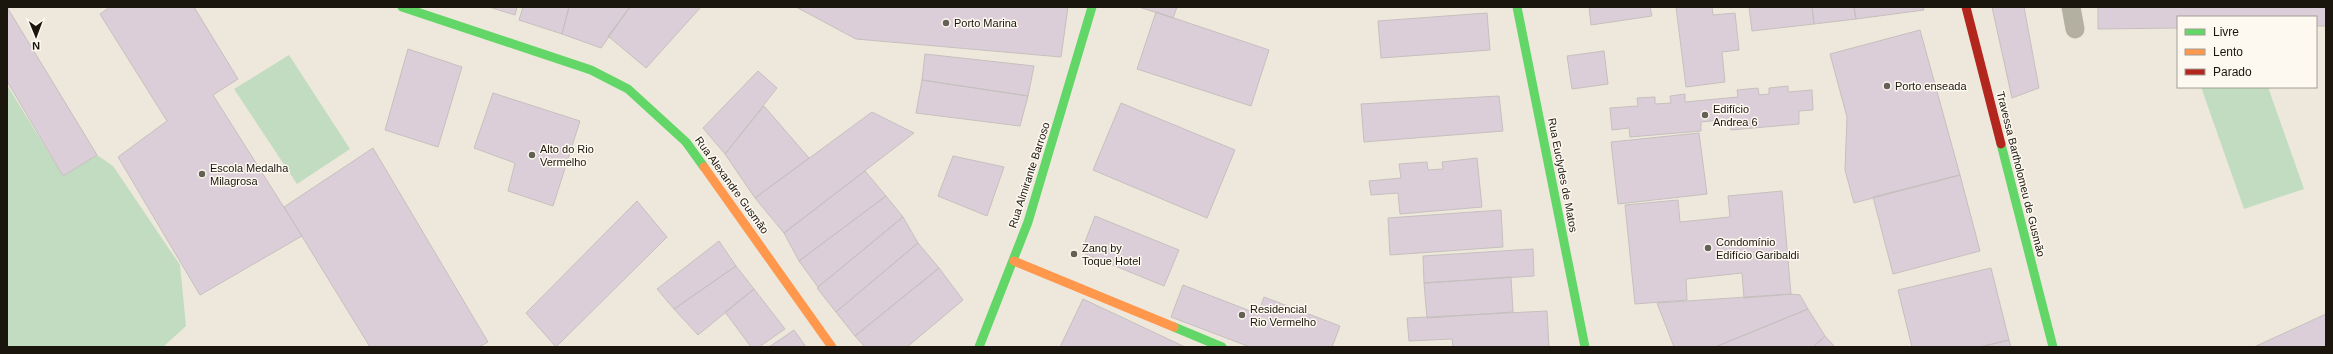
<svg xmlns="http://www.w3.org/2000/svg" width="2333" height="354" font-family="Helvetica,sans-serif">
<rect width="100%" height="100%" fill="#eee8dc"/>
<path fill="#c1dcc0" d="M289 55 350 149 297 184 234 89Z
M7 85 63 176 97 155 113 166 180 265 186 326 163 347H7Z
M2201 87H2268L2304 189 2244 209Z"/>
<path fill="#dbced8" stroke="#c5c0be" d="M7 7 97 155 63 176 7 81Z
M110 7H194L238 79 213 95 302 236 200 295 118 157 167 121 100 14Z
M489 7H517L515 15Z
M523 7H569L562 34 519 20Z
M569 7H630L601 48 562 34Z
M630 7H701L646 68 608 36Z
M796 7H1068L1061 57 856 39Z
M1139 7H1177L1173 18Z
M1589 7H1650L1652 16 1591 25Z
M1676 7H1712L1713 15 1735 13 1739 50 1722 52 1725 82 1686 87Z
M1749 7H1812L1814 24 1752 31Z
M1812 7H1854L1856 19 1814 24Z
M1854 7H1923L1924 10 1856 19Z
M1992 7H2024L2039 88 2012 98Z
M2098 7H2326V26H2316V17H2178V28L2098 29Z
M1156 12 1269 50 1251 106 1137 69Z
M1487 13 1490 50 1381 58 1378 21Z
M1920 30 1960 175 1854 203 1845 170 1847 117 1830 54Z
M408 49 462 67 438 147 385 130Z
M1604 51 1608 84 1572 89 1567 56Z
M925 54 1034 66 1028 96 922 80Z
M758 71 777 88 725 154 703 128Z
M922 80 1028 96 1020 126 916 113Z
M1788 86V92L1812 90 1813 110 1799 111V124L1731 130 1730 119 1701 122V131L1630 137 1629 128 1612 130 1610 108 1638 106 1637 98 1655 97V104L1671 103 1670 96 1685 94V102L1738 97 1737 90 1758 88 1759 95 1769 94V88Z
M493 93 580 121 553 206 508 191 515 163 474 148Z
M1499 96 1503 131 1364 142 1361 104Z
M1121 103 1235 150 1207 218 1093 170Z
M764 106 809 158 755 198 725 154Z
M872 112 914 133 784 233 755 198Z
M1699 133 1707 194 1618 204 1611 142Z
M373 148 488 342 479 347H370L284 207Z
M953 156 1004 167 987 216 938 196Z
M1477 158 1482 207 1400 214 1398 193 1371 195 1369 181 1401 178 1399 164 1427 162 1428 170 1443 169 1442 162Z
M865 171 886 196 799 261 784 233Z
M1960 175 1980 251 1893 274 1873 197Z
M1782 191 1791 294 1744 298 1742 273 1686 279 1687 300 1635 304 1625 205 1678 200 1680 222 1730 217 1728 196Z
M886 196 903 217 818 287 799 261Z
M637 201 667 237 556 347 526 313Z
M1501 210 1503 247 1390 255 1388 218Z
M1095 216 1179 250 1164 286 1081 252Z
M903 217 918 243 836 312 817 288Z
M719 241 736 266 674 309 657 289Z
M918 243 939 268 855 336 836 312Z
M1533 249 1534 276 1424 283 1423 256Z
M736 266 754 289 698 335 674 309Z
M939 268 963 300 907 347H865L855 336Z
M1991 268 2009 340 1980 347H1912L1898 290Z
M1511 277 1513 312 1427 318 1424 283Z
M1183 285 1258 314 1264 297 1340 326 1332 347H1250L1171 317Z
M754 289 785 329 759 347H751L725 312Z
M1791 294 1800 295 1808 309 1715 347H1674L1657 303Z
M1083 299 1185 347H1060Z
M1808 309 1825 336 1813 347H1715Z
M1547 311 1549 347H1453L1452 339 1409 341 1407 318Z
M2326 314V347H2254Z
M794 330 806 347H769Z
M1825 336 1835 347H1813Z
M2009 340 2011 347H1980Z"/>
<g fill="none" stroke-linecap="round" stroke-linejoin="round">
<path stroke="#b3afa1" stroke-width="19" d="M2071 7 2075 29"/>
<path stroke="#63d668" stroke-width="9" d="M402 7 591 70 628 89 686 142 704 167
M1517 7 1585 347
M2001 144 2053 347
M1174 327 1222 347
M979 347 1028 222 1092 7"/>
<path stroke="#ff974d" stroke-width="9" d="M704 167 832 347
M1014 261 1174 327"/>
<path stroke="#b3261e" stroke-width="9" d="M1966 7 2001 144"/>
</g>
<g fill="#646056" stroke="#fdf9f0" stroke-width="1.5">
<circle cx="946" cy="23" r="4"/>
<circle cx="1887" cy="86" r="4"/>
<circle cx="1705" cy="115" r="4"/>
<circle cx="532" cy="155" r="4"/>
<circle cx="202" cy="174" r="4"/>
<circle cx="1708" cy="248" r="4"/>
<circle cx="1074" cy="254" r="4"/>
<circle cx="1242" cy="315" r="4"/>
</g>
<g text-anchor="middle" stroke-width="3" stroke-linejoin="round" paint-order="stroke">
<g font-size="11" fill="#1a160e" stroke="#fdf9f0" text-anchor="start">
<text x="954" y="27">Porto Marina</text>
<text x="1895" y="90">Porto enseada</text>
<text x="1713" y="113">Edifício<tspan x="1713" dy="13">Andrea 6</tspan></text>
<text x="540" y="153">Alto do Rio<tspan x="540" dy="13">Vermelho</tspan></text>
<text x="210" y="172">Escola Medalha<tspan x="210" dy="13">Milagrosa</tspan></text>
<text x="1716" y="246">Condomínio<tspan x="1716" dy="13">Edifício Garibaldi</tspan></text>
<text x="1082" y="252">Zanq by<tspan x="1082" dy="13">Toque Hotel</tspan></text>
<text x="1250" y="313">Residencial<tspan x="1250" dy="13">Rio Vermelho</tspan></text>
</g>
<g font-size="11" fill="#1a160e" stroke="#fdf9f0">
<text transform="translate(2021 174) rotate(76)" y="4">Travessa Bartholomeu de Gusmão</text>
<text transform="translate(1029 175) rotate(-72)" y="4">Rua Almirante Barroso</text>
<text transform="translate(1563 175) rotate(79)" y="4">Rua Euclydes de Matos</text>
<text transform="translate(732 185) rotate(54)" y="4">Rua Alexandre Gusmão</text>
</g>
</g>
<rect width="2333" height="354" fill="none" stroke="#1a160e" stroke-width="16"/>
<rect x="2177" y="16" width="140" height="72" fill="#fdf9f0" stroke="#a29e96"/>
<rect x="2185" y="29" width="20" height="6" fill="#63d668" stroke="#a29e96"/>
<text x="2213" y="36" font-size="12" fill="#1a160e">Livre</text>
<rect x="2185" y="49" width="20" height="6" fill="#ff974d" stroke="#a29e96"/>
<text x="2213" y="56" font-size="12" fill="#1a160e">Lento</text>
<rect x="2185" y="69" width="20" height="6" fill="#b3261e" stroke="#a29e96"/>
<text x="2213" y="76" font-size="12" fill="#1a160e">Parado</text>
<g transform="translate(36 36) rotate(179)" stroke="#fdf9f0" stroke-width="3" paint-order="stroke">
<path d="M0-3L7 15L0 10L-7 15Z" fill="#1a160e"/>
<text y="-6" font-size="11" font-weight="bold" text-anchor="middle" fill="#1a160e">N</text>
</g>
</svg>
